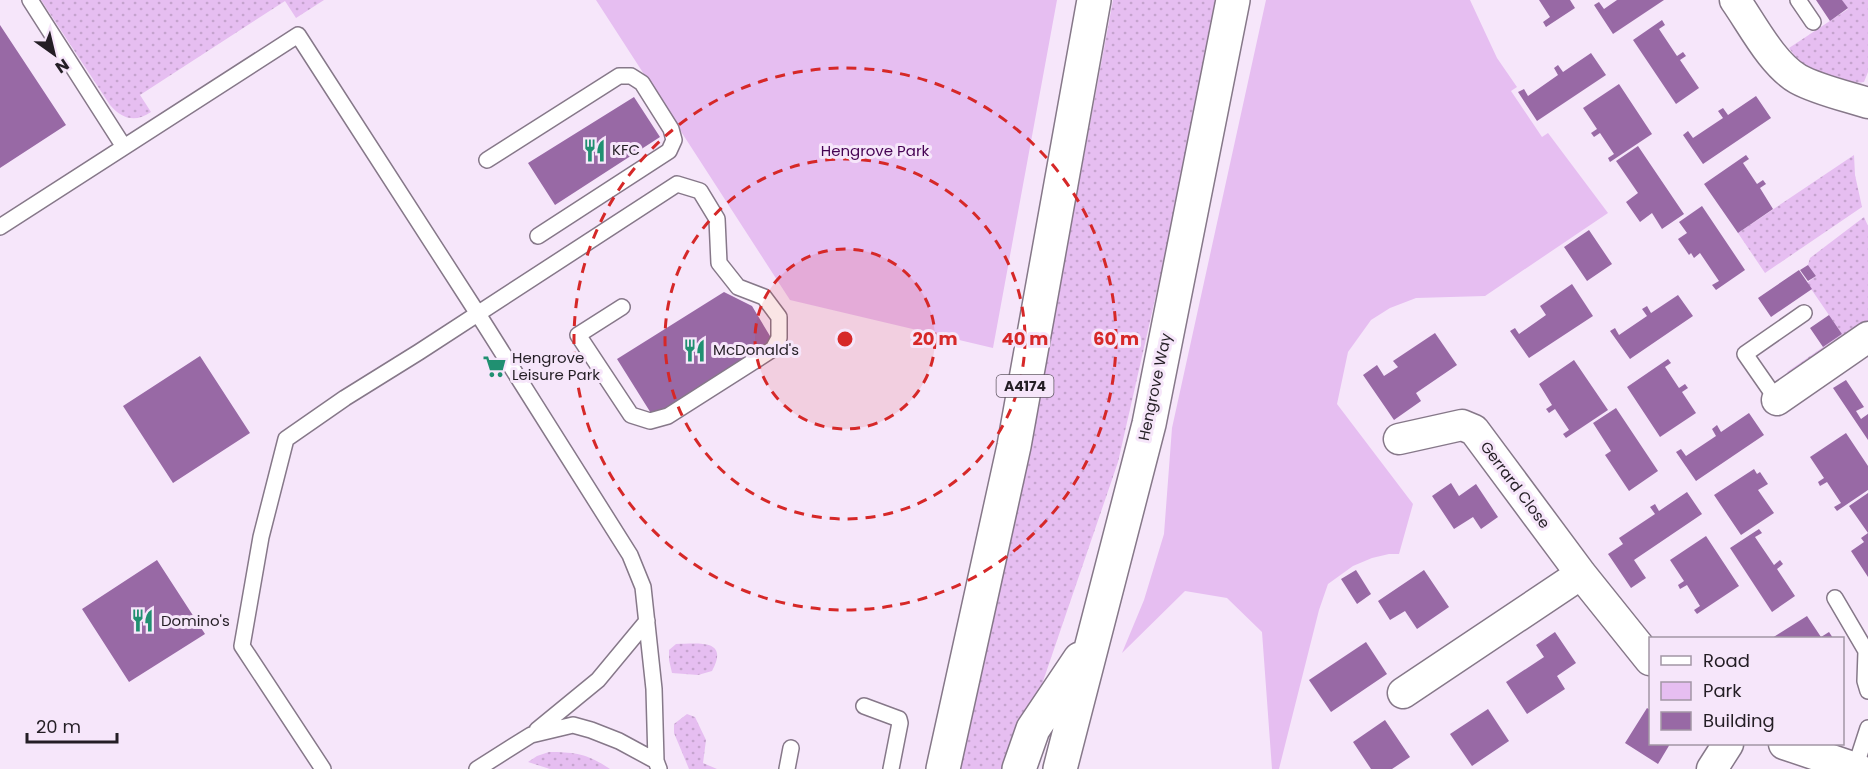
<svg xmlns="http://www.w3.org/2000/svg" width="1868" height="769" font-family="Poppins,sans-serif">
<defs>
<pattern id="grass-dots" width="8" height="8" patternUnits="userSpaceOnUse" patternTransform="scale(1.5)"><rect width="8" height="8" fill="#e6bef1"/><path d="M2 2h.1M6 6h.1" fill="none" stroke="#c5a3ce" stroke-width="1.8" stroke-linecap="round"/></pattern>
</defs>
<rect width="100%" height="100%" fill="#f6e6fa"/>
<path fill="url(#grass-dots)" d="M41 0H324L296 18 285 1 140 95 151 112C135 123 122 119 110 105Z
M1113 0H1215L1181 185 1118 462 1013 769H960L1033 431Z
M1842 0H1868V72L1864 82C1848 85 1813 75 1801 64 1796 59 1793 53 1789 48L1848 9Z
M1854 155 1855 175 1862 207 1765 273 1738 233Z
M1864 217 1868 226V322L1789 375 1787 372 1842 334 1807 283 1816 276 1808 265 1810 258Z
M676 644C697 644 730 638 712 671L698 675 672 673 669 660V650Z
M687 714 695 717 706 740 703 763 717 769H689L674 733V724Z
M549 752C575 752 588 754 610 769H550L528 762 537 756Z"/>
<path fill="#e6bef1" d="M596 0H1057L993 348 790 300Z
M1266 0H1470L1497 58 1517 87 1511 91 1542 137 1548 133 1608 213 1485 296 1416 298 1390 308 1371 320 1348 352 1337 404 1413 504 1399 554H1389L1372 558 1353 566 1328 584 1319 610 1279 769H1272L1262 632 1227 598 1185 591 1122 653 1144 600 1164 534 1172 428Z"/>
<path fill="#9869a5" d="M1539 0H1570L1575 8 1546 27 1543 22 1550 17Z
M1617 0H1664L1613 34 1594 5 1599 2 1604 9Z
M1816 0H1842L1848 8 1830 21Z
M1662 20 1665 25 1659 29 1677 56 1683 52 1686 56 1680 60 1699 88 1676 104 1633 40Z
M0 25 66 125 0 168Z
M1591 53 1606 75 1537 121 1518 92 1524 89 1528 96 1558 75 1554 68 1558 65 1563 72Z
M1619 84 1652 134 1610 162 1608 158 1614 154 1600 133 1594 137 1591 133 1597 129 1583 108Z
M1756 96 1771 118 1703 164 1683 135 1688 131 1693 138 1723 118 1718 111 1723 108 1728 115Z
M634 97 660 137 555 205 528 163Z
M1638 146 1684 214 1662 229 1652 213 1640 222 1626 202 1638 193 1616 161Z
M1746 155 1749 159 1743 163 1757 184 1763 180 1766 184 1760 188 1773 209 1738 233 1704 184Z
M1702 206 1745 270 1716 290 1712 285 1719 281 1700 253 1694 258 1691 253 1689 255 1678 239 1687 233 1679 222Z
M1589 230 1612 264 1587 281 1564 247Z
M1808 265 1816 276 1808 281 1800 270Z
M1799 270 1812 289 1771 317 1758 298Z
M1572 284 1593 316 1529 358 1510 331 1515 328 1519 334 1546 315 1540 306Z
M724 292 752 306 773 341 654 418 617 359Z
M1678 295 1693 316 1630 359 1610 331 1615 328 1619 335 1647 316 1642 309 1647 306 1651 313Z
M1829 315 1842 334 1823 347 1810 328Z
M1435 333 1457 365 1416 393 1421 401 1394 420 1363 375 1377 365 1384 376 1398 367 1393 361Z
M200 356 250 433 173 483 123 406Z
M1668 359 1671 363 1665 367 1679 388 1685 384 1688 388 1682 392 1696 413 1660 437 1627 387Z
M1574 360 1608 410 1566 438 1563 434 1569 430 1555 409 1549 413 1546 409 1552 405 1539 384Z
M1846 380 1864 407 1856 411 1861 419 1868 414V440L1833 388Z
M1616 408 1658 471 1629 491 1605 455 1611 451 1593 423Z
M1749 413 1764 435 1696 481 1676 452 1681 449 1686 456 1716 436 1712 429 1717 425 1721 432Z
M1846 433 1868 466V490L1837 511 1834 507 1841 503 1827 482 1820 486 1818 482 1824 478 1810 457Z
M1754 469 1757 474 1760 472 1768 484 1758 490 1774 513 1741 535 1714 495Z
M1451 483 1459 496 1476 484 1498 517 1481 529 1473 517 1454 529 1432 496Z
M1687 492 1702 514 1634 560 1646 578 1631 588 1608 554 1623 544 1619 538 1655 514 1650 507 1655 504 1659 511Z
M1868 493V577L1851 551 1864 542 1861 538 1868 533 1849 506Z
M1759 529 1762 533 1755 537 1774 565 1780 560 1783 564 1777 569 1795 596 1772 612 1730 548Z
M1706 536 1739 586 1697 614 1694 610 1700 606 1687 585 1680 589 1678 585 1684 581 1670 560Z
M157 560 205 634 129 682 82 609Z
M1356 570 1371 594 1357 604 1341 579Z
M1424 570 1449 607 1417 629 1405 611 1390 620 1378 601Z
M1807 616 1821 637 1829 632 1833 638H1772Z
M1555 632 1576 663 1557 676 1565 689 1527 714 1506 682 1544 657 1536 645Z
M1366 642 1387 674 1331 712 1309 680Z
M1647 708 1650 710V744H1670L1658 764 1625 743Z
M1488 709 1509 741 1472 766 1450 734Z
M1385 720 1410 757 1392 769H1371L1353 742Z"/>
<g fill="none" stroke-linecap="round" stroke-linejoin="round">
<defs>
<path id="service" d="M30 0 124 147
M1798 0 1813 22
M487 160 619 76H631L642 83 671 129 674 140 669 151 538 236
M0 227 298 35 478 314 630 555 643 587 654 689 656 761 659 769
M1777 400 1745 354 1804 313
M1835 598 1866 651 1865 681 1868 691
M864 706 899 719 900 723 891 769
M537 730 598 680 647 621
M1855 768 1868 728
M323 769 242 646 261 537 286 439 345 398 419 352 677 184 700 191 717 219 719 263 738 287 764 297 779 317V338L773 349 668 416 650 421 631 415 578 335 622 307
M477 769 531 735 573 725 591 730 619 741 656 761
M787 769 791 748"/>
<path id="minor" d="M1735 0C1752 24 1772 64 1798 79 1818 90 1846 96 1868 103
M1777 400 1868 337
M1399 439 1462 425 1474 430 1581 574 1650 660
M1403 693 1581 574
M1784 744 1858 769
M1712 769 1728 744"/>
<path id="trunk" d="M943 769 1014 446 1094 0
M1019 769 1033 729 1080 659
M1060 769 1149 424 1233 0"/>
</defs>
<use href="#service" stroke="#867889" stroke-width="18"/>
<use href="#minor" stroke="#867889" stroke-width="33"/>
<use href="#trunk" stroke="#867889" stroke-width="36"/>
<use href="#service" stroke="#fff" stroke-width="15"/>
<use href="#minor" stroke="#fff" stroke-width="30"/>
<use href="#trunk" stroke="#fff" stroke-width="33"/>
</g>
<circle cx="845" cy="339" r="90" fill="#d62828" fill-opacity=".12"/>
<g fill="none" stroke="#d62828" stroke-width="3" stroke-dasharray="10 8">
<circle cx="845" cy="339" r="90"/>
<circle cx="845" cy="339" r="180"/>
<circle cx="845" cy="339" r="271"/>
</g>
<defs>
<symbol id="restaurant-bare" viewBox="-9 -9 18 18"><path d="M-5-6h1v4h1v-4h1v4h1v-4h1v5L-1.5 .5V6h-2V.5L-5-1ZM5-6V6H3V1.5H1.5Q1.5-4 5-6Z" fill="#209071" stroke="#f6e6fa" stroke-width="2.5" paint-order="stroke"/></symbol>
<symbol id="supermarket-bare" viewBox="-9 -9 18 18"><path d="M-6-5.5h2.5l.6 2H6L4.5 2H-2.5L-4.4-4H-6ZM-1.5 3.2a1.3 1.3 0 1 0 .1 0ZM3 3.2a1.3 1.3 0 1 0 .1 0Z" fill="#209071" stroke="#f6e6fa" stroke-width="2.5" paint-order="stroke"/></symbol>
</defs>
<g fill-rule="evenodd">
<use href="#restaurant-bare" x="578" y="134" width="33" height="33"/>
<use href="#restaurant-bare" x="678" y="334" width="33" height="33"/>
<use href="#supermarket-bare" x="478" y="350" width="33" height="33"/>
<use href="#restaurant-bare" x="126" y="604" width="33" height="33"/>
</g>
<g text-anchor="middle" stroke-width="6" stroke-linejoin="round" paint-order="stroke">
<rect fill="#f6e6fa" stroke="#635a65" stroke-width="1.5" x="996.5" y="375" width="57" height="22" rx="4.5"/>
<g font-size="14" font-weight="bold" fill="#241e25">
<text x="1025" y="391">A4174</text>
</g>
<g font-size="15" fill="#241e25" stroke="#f6e6fa" text-anchor="start">
<text x="612" y="155">KFC</text>
<text x="713" y="355">McDonald's</text>
<text x="512" y="363">Hengrove<tspan x="512" dy="17">Leisure Park</tspan></text>
<text x="161" y="626">Domino's</text>
</g>
<g font-size="15" fill="#450353" stroke="#f6e6fa">
<text x="875" y="156">Hengrove Park</text>
</g>
<g font-size="15" fill="#241e25" stroke="#f6e6fa">
<text transform="translate(1155 387) rotate(-78)" y="5">Hengrove Way</text>
<text transform="translate(1515 485) rotate(53)" y="5">Gerrard Close</text>
</g>
</g>
<circle cx="845" cy="339" r="9" fill="#d62828" stroke="#f6e6fa" stroke-width="3"/>
<g font-size="18" text-anchor="middle" font-weight="bold" fill="#d62828" stroke="#f6e6fa" stroke-width="6" stroke-linejoin="round" paint-order="stroke">
<text x="935" y="345">20 m</text>
<text x="1025" y="345">40 m</text>
<text x="1116" y="345">60 m</text>
</g>
<rect x="1649" y="637" width="195" height="108" fill="#f6e6fa" stroke="#a296a5" stroke-width="1.5"/>
<rect x="1661" y="656" width="30" height="9" fill="#ffffff" stroke="#a296a5" stroke-width="1.5"/>
<text x="1703" y="667" font-size="18" fill="#241e25">Road</text>
<rect x="1661" y="682" width="30" height="18" fill="#e6bef1" stroke="#a296a5" stroke-width="1.5"/>
<text x="1703" y="697" font-size="18" fill="#241e25">Park</text>
<rect x="1661" y="712" width="30" height="18" fill="#9869a5" stroke="#a296a5" stroke-width="1.5"/>
<text x="1703" y="727" font-size="18" fill="#241e25">Building</text>
<g transform="translate(54 54) rotate(146)" stroke="#f6e6fa" stroke-width="4.5" paint-order="stroke">
<path d="M0-4.5L10 22L0 15L-10 22Z" fill="#241e25"/>
<text y="-9" font-size="16" font-weight="bold" text-anchor="middle" fill="#241e25">N</text>
</g>
<path d="M27 733v9h90v-9" fill="none" stroke="#241e25" stroke-width="3"/>
<text x="36" y="733" font-size="18" fill="#241e25" stroke="#f6e6fa" stroke-width="4.5" paint-order="stroke">20 m</text>
</svg>
